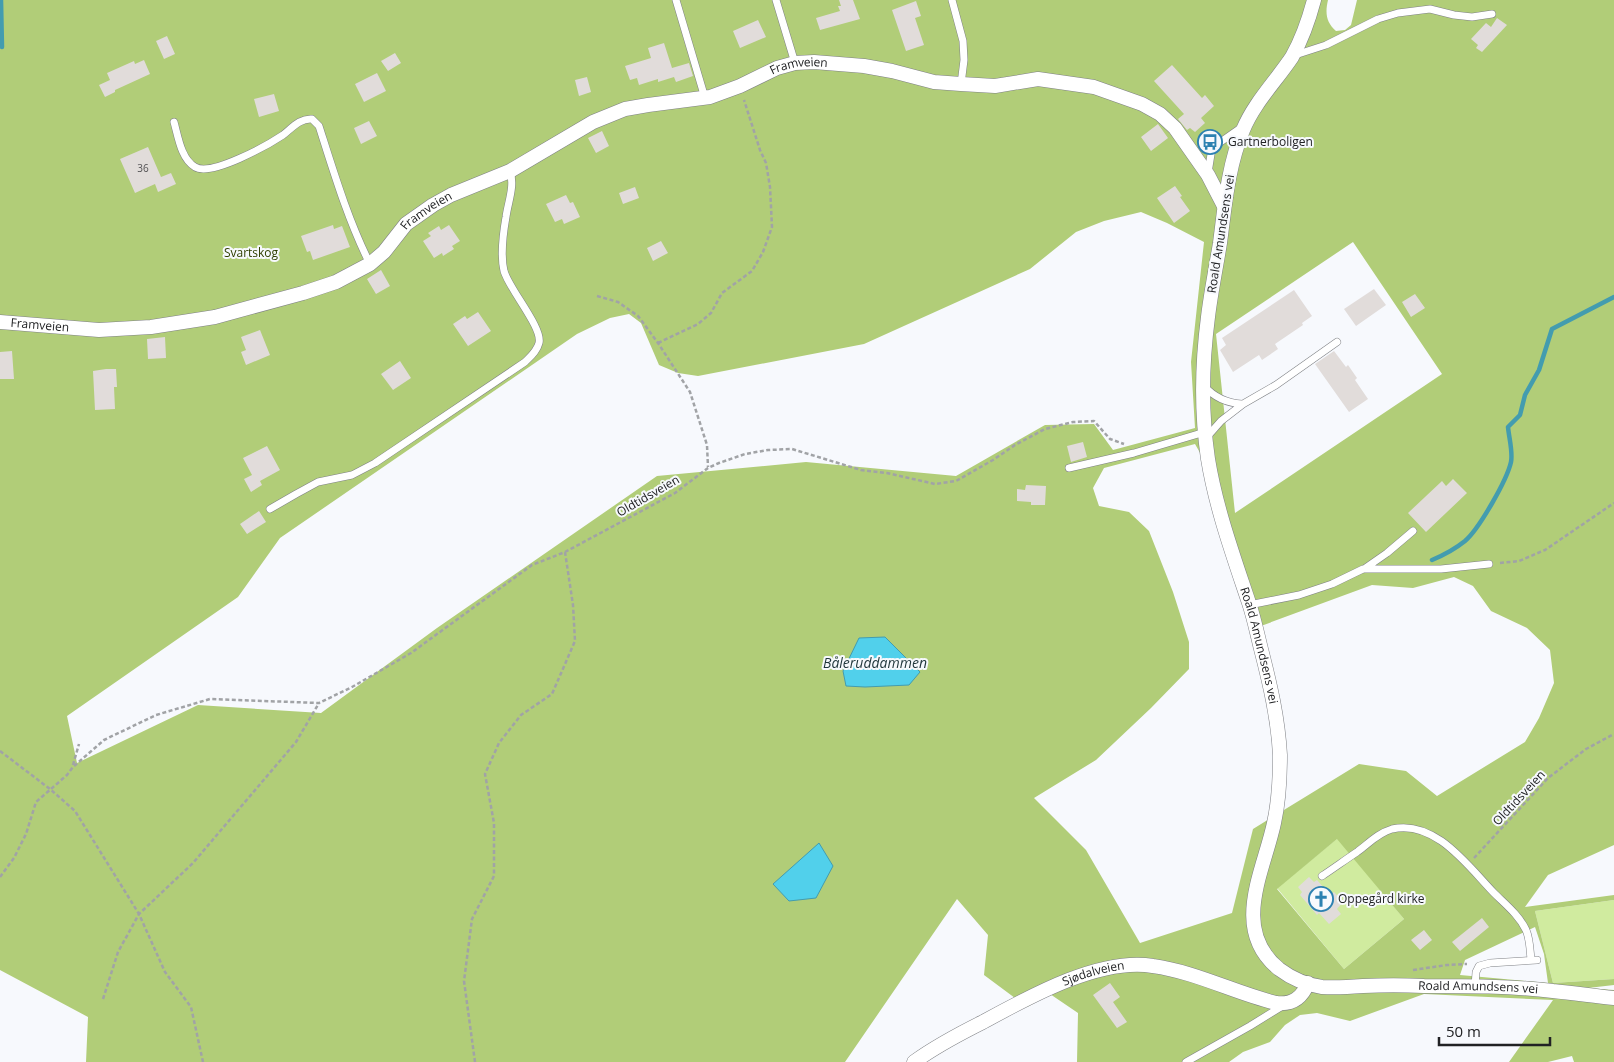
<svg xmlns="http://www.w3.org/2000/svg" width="1614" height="1062" font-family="'Open Sans',sans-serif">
<rect width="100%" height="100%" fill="#f7f9fd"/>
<path fill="#d0eb9f" d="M1338 838 1404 919 1344 969 1277 888Z
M1614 900V979L1553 983 1535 911Z"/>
<path fill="#b1cd78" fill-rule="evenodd" d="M0 0H1328C1325 13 1326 22 1336 31L1345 30 1351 25 1357 0H1614V845L1548 875 1525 907 1614 895V900L1535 911 1553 983 1614 979V985L1588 988 1614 990V1062H1574L1572 1056 1548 1062H1509L1553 1000 1424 994 1350 1021 1317 1013 1300 1015 1285 1025 1270 1042 1243 1052 1229 1062H1077L1078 1013 1050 994 1027 1007 984 975 988 935 957 899 845 1062H86L88 1017 0 970ZM1141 212 1167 223 1204 242 1191 362 1195 428 1113 450 1094 424 1045 425 956 476 806 462 657 476 437 628 321 713 198 705 77 763 67 716 238 597 280 538 577 334 610 318 629 314 641 323 659 365 678 373 698 376 864 344 1030 269 1076 232 1104 221ZM1353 242 1442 374 1235 513 1216 334ZM1195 444 1203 458 1219 528 1250 630 1372 585 1413 588 1454 577 1473 586 1491 611 1527 628 1550 650 1554 683 1539 718 1525 742 1437 796 1406 771 1359 764 1253 829 1232 913 1140 943 1086 850 1034 798 1096 760 1151 708 1189 669V642L1173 592 1149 531 1129 512 1099 506 1093 488 1104 468ZM1337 839 1404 919 1344 969 1277 889ZM1535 927 1544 954 1548 983 1460 975 1465 960Z"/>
<path fill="#51d0eb" stroke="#439caf" d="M885 637 920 672 909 685 865 687 846 686 843 671 859 638Z
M819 843 833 866 816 898 789 901 773 884Z"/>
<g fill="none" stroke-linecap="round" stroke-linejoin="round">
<path stroke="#439caf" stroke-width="4.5" d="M1 0 2 47
M1432 560C1444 555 1455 549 1465 541 1479 529 1507 480 1511 462 1513 452 1509 438 1508 427L1520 415 1525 395 1539 370 1552 329 1614 297"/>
</g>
<path fill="#e1dcda" d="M839 0H853L860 19 820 30 816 18 840 11 838 6H841Z
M916 1 921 16 915 18 924 45 906 51 892 10Z
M1497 18 1507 25 1482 52 1476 48 1478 45 1471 39 1486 23 1491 27Z
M758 20 766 37 740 48 733 31Z
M167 36 175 54 164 59 156 41Z
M664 43 672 68 689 63 693 76 676 82 674 77 658 82V79L639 85 637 78 630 80 625 66 651 58 648 48Z
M395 53 401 63 388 71 381 61Z
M144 60 150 74 115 90V92L105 97 99 85 110 80 107 73 134 61 135 64Z
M1172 65 1202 98 1205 95 1214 106 1201 118 1205 123 1195 132 1190 128 1187 130 1178 119 1184 114 1154 81Z
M377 73 386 91 364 102 355 84Z
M587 77 591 92 579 96 575 80Z
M274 94 279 111 259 117 254 99Z
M369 121 377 136 361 144 354 128Z
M1158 124 1168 138 1151 151 1141 137Z
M602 131 609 146 596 153 588 138Z
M148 147 161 177 171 173 176 184 158 192 155 184 135 193 120 159Z
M1175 186 1182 196 1180 197 1190 211 1174 223 1157 198Z
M635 187 639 198 623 204 619 193Z
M566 195 570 203 573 202 580 217 564 224 562 219 555 222 546 204Z
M333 225 334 229 342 226 350 247 313 260 310 251 307 252 301 236Z
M449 225 460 241 452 246 454 249 443 256 442 253 434 258 423 241 431 236 428 233 439 226 441 230Z
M661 241 668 253 653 261 647 248Z
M381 270 390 286 376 294 367 279Z
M1374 289 1386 305 1356 326 1344 309Z
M1294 290 1312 316 1302 323 1303 325 1275 344 1278 349 1262 360 1259 355 1233 372 1220 350 1226 345 1222 338Z
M1415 294 1425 308 1411 317 1402 302Z
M478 312 491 331 468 346 453 324 465 316 467 319Z
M260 330 270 355 246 365 241 352 246 350 241 337Z
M165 337 166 358 148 359 147 339Z
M12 351 14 379H0V352Z
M1334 351 1346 367 1348 365 1357 378 1355 380 1368 399 1349 412 1315 364Z
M400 361 411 378 393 390 381 374Z
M106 369H116L117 387H114L115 409 95 410 93 371Z
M1083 442 1087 457 1071 462 1067 446Z
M267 446 280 470 260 481 262 485 251 492 244 479 252 475 243 458Z
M1453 479 1467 493 1426 532 1408 513 1442 481 1446 486Z
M1026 485 1046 486 1045 505H1031V502L1017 501V489L1025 490Z
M259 511 266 522 247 534 240 524Z
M1309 877 1314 882 1317 880 1330 895 1334 892 1343 902 1337 909 1341 914 1329 924 1319 913 1317 915 1300 895 1302 892 1298 887Z
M1482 918 1489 927 1460 951 1452 942Z
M1424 930 1432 940 1420 950 1411 940Z
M1110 983 1120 997 1113 1002 1127 1022 1117 1028 1093 995Z"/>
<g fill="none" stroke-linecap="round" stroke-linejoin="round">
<defs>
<path id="lane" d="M676 0 705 98
M776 0 795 63
M952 0 963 41 964 60 961 84
M1292 56 1326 45 1378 19 1398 13 1430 9 1454 15 1472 17 1492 14
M174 122C178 136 181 159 195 167 211 177 268 145 283 135 292 128 300 118 312 119L319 126C334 173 348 220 370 264
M1208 173 1212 148 1242 127
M1204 386C1214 397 1226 403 1242 404
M1206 438 1221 421 1243 404 1276 385 1337 342
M1069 468 1134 453 1205 432
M270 509 296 494 318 482 352 475 375 463 525 362C531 356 537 351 539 343 543 328 509 289 504 271 500 254 503 234 506 217 508 202 515 186 510 171
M1364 569 1387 553 1413 531
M1249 605 1299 595 1332 584 1363 569H1441L1489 564
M1322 876C1334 868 1345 860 1357 852 1368 844 1378 833 1392 829 1435 819 1468 866 1494 893 1505 904 1519 915 1526 930 1530 939 1530 950 1531 960
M1475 987 1476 972 1479 966 1490 963 1537 960
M1186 1062 1250 1026 1284 1005"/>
<g id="street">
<path id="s1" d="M1314 0C1309 19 1302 39 1292 57 1276 81 1254 103 1243 130 1228 166 1225 205 1220 243 1216 268 1211 292 1208 317 1202 363 1201 412 1208 459 1216 508 1233 555 1249 603 1254 618 1257 633 1261 649 1270 684 1278 718 1280 755 1280 778 1279 801 1274 823 1264 871 1230 929 1279 969 1291 978 1307 985 1322 987 1336 988 1350 987 1363 986 1383 985 1404 985 1424 986 1467 986 1511 986 1553 991 1574 993 1594 996 1614 998"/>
<path id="s2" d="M0 322 99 330 151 327 215 317 303 293 336 282 370 264 384 252 406 224 433 205 451 195 510 171 593 122 625 109 648 105 710 97 740 86 777 68 795 63 814 62 864 66 892 71 934 82 961 84 995 86 1038 79 1094 87 1142 104 1160 114 1175 128 1208 175 1224 206"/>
<path id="s3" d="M914 1062C936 1046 959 1034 983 1022 1029 997 1100 957 1153 966 1196 972 1235 993 1276 1003 1292 1005 1302 998 1308 983"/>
</g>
</defs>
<use href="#lane" stroke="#7f8185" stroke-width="8"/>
<use href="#street" stroke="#7f8185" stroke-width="15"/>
<path stroke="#a1a3a6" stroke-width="2.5" stroke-dasharray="4 2.5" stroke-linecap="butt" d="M597 296 618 302 638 316 658 343 690 392 707 445 708 467
M658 343 698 324 711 313 722 293 752 271 763 252 772 227 770 187 766 163 760 150 744 100
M1500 563 1519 561 1545 550 1614 503
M0 751 50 789 75 811 139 914 165 972 191 1007 203 1062
M73 765 79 744
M1474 858 1548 778 1586 749 1614 734
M0 877 14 858 26 834 36 802 67 775 73 767 104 740 156 715 210 699 319 703 352 687 411 653 532 565 565 552 675 493 708 468 719 463 745 454 768 450 792 449 861 470 887 473 935 484 956 481 993 460 1015 445 1045 429 1073 422 1094 421 1110 439 1124 444
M1413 970 1447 965 1467 964
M103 999 118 952 139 914 193 863 296 742 319 703
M475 1062 464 981 472 919 494 876V823L485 774 499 743 521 715 552 694 575 641 573 605 565 552"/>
<use href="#lane" stroke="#fff" stroke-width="7"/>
<use href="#street" stroke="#fff" stroke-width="14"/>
</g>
<defs>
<symbol id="bus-ring" viewBox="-11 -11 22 22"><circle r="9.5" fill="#f7f9fd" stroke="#2d81b1" stroke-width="1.5"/><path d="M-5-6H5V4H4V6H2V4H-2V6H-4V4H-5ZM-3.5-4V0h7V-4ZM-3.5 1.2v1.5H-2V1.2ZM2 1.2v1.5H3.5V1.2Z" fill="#2d81b1"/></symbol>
<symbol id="church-ring" viewBox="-11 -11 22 22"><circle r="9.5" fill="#f7f9fd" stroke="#2d81b1" stroke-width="1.5"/><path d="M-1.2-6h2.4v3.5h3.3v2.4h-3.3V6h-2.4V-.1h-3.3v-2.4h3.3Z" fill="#2d81b1"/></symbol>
</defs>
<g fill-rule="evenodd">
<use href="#bus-ring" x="1196" y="128" width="28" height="28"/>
<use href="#church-ring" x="1307" y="885" width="28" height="28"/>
</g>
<g text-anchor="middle" stroke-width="4" stroke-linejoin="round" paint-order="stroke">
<g font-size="10" fill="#515052">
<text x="143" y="172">36</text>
</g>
<g font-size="12" fill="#212224" stroke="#f7f9fd">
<text dy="4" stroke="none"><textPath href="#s2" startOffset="864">Framveien</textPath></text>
<text dy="4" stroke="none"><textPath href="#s2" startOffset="459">Framveien</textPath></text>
<text transform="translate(1221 234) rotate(-81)" y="4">Roald Amundsens vei</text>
<text dy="4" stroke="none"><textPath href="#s2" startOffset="40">Framveien</textPath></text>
<text transform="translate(648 496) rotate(-30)" y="4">Oldtidsveien</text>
<text dy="4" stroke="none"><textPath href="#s1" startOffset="676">Roald Amundsens vei</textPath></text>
<text transform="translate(1519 798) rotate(-47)" y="4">Oldtidsveien</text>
<text dy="4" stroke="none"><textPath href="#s3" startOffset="201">Sjødalveien</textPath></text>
<text dy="4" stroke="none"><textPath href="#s1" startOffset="1216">Roald Amundsens vei</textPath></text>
</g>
<g font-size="12" fill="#212224" stroke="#f7f9fd" text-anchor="start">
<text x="1228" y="146">Gartnerboligen</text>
<text x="1338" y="903">Oppegård kirke</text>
</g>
<g font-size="12" fill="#2f3f00" stroke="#f7f9fd">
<text x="251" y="257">Svartskog</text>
</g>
<g font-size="14" font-style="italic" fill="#1f353a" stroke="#f7f9fd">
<text x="875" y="668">Båleruddammen</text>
</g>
</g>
<path d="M1439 1037v8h111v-8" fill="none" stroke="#212224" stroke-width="2.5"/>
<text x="1446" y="1037" font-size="15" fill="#212224" stroke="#f7f9fd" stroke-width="4" paint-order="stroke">50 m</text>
</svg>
